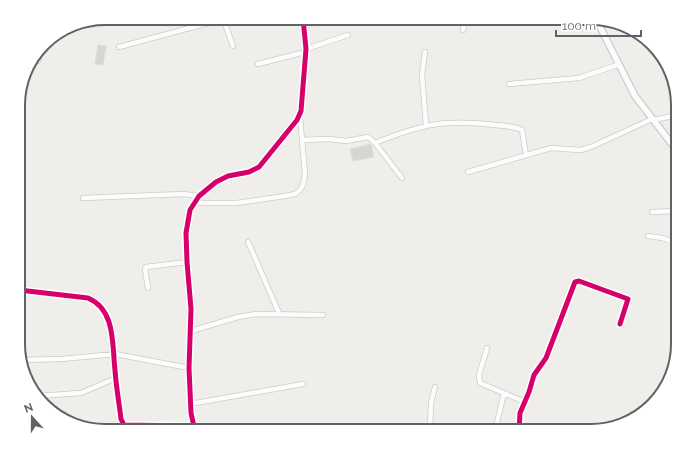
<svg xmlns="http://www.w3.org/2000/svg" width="696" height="449" font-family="Raleway,sans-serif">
<rect width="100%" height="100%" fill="#efeeea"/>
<path fill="#d6d5d3" stroke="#deddd9" d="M98 45 106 46 103 65 95 64Z
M371 144 374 157 353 161 350 149Z"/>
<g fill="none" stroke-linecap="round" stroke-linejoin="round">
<defs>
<path id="minor" d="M223 18 233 46
M305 26 329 18
M463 30 465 18
M119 47 223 19
M306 49 348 35
M425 52 422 75 426 125
M38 61 42 47
M258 64 305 52
M509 84 579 78 617 65
M653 120 678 115
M302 140 329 139 346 141 368 137 375 143 402 178
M375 143C422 124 444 119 495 125 503 126 514 126 522 130L526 155
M468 172 551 148 580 150 591 147 652 119
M83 198 183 194 199 196
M194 203H237L285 196 295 194 300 190 303 185 305 174 300 117
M652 212 678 211
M648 236 662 238 678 243
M248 242 279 313
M148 288 145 269 146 267 187 262
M19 290 88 298C116 310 112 345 115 370 116 386 119 402 121 419L124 425 193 426
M191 331 238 317 256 314 323 315
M487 348 479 375 480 383 525 402
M20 360 61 359 115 354 189 368
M38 396 81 393 116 378
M190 404 303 384
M195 431 191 413 189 368 191 309 187 262 186 233 190 210 199 196 216 182 228 176 249 172 259 167 297 120 301 111 306 49 303 18
M430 431 431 403 435 387
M495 431 504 393
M519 431 520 413 529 392 534 375 546 358 575 282 579 281 628 299 620 324"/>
<path id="tertiary" d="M596 19 635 96 678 152"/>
</defs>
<use href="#minor" stroke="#cbcccc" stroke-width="6"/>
<use href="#tertiary" stroke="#cbcccc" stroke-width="8"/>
<use href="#minor" stroke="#fdfcfc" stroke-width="4.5"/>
<use href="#tertiary" stroke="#fdfcfc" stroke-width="5.5"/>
<defs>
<path id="cycleway" d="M19 290 88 298C116 310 112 345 115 370 116 386 119 402 121 419L124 425 193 426
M195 431 191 413 189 368 191 309 187 262 186 233 190 210 199 196 216 182 228 176 249 172 259 167 297 120 301 111 306 49 303 18
M519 431 520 413 529 392 534 375 546 358 575 282 579 281 628 299 620 324"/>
</defs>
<use href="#cycleway" stroke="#fff" stroke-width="8"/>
<use href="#cycleway" stroke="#d6006c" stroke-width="5"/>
</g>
<path d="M0 0H696V449H0ZM105 25H591A80 80 0 0 1 671 105V344A80 80 0 0 1 591 424H105A80 80 0 0 1 25 344V105A80 80 0 0 1 105 25Z" fill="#fff" fill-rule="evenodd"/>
<path fill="none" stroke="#5f6368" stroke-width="2" d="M105 25H591A80 80 0 0 1 671 105V344A80 80 0 0 1 591 424H105A80 80 0 0 1 25 344V105A80 80 0 0 1 105 25Z"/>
<g transform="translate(32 417) rotate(339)" stroke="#ffffff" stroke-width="3" paint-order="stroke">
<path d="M0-3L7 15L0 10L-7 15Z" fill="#5f6368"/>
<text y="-6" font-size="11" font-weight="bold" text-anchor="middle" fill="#5f6368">N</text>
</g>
<path d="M556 30v6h85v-6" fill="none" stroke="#5f6368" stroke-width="2"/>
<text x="562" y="30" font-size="12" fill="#5f6368" stroke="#ffffff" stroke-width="3" paint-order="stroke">100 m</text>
</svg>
